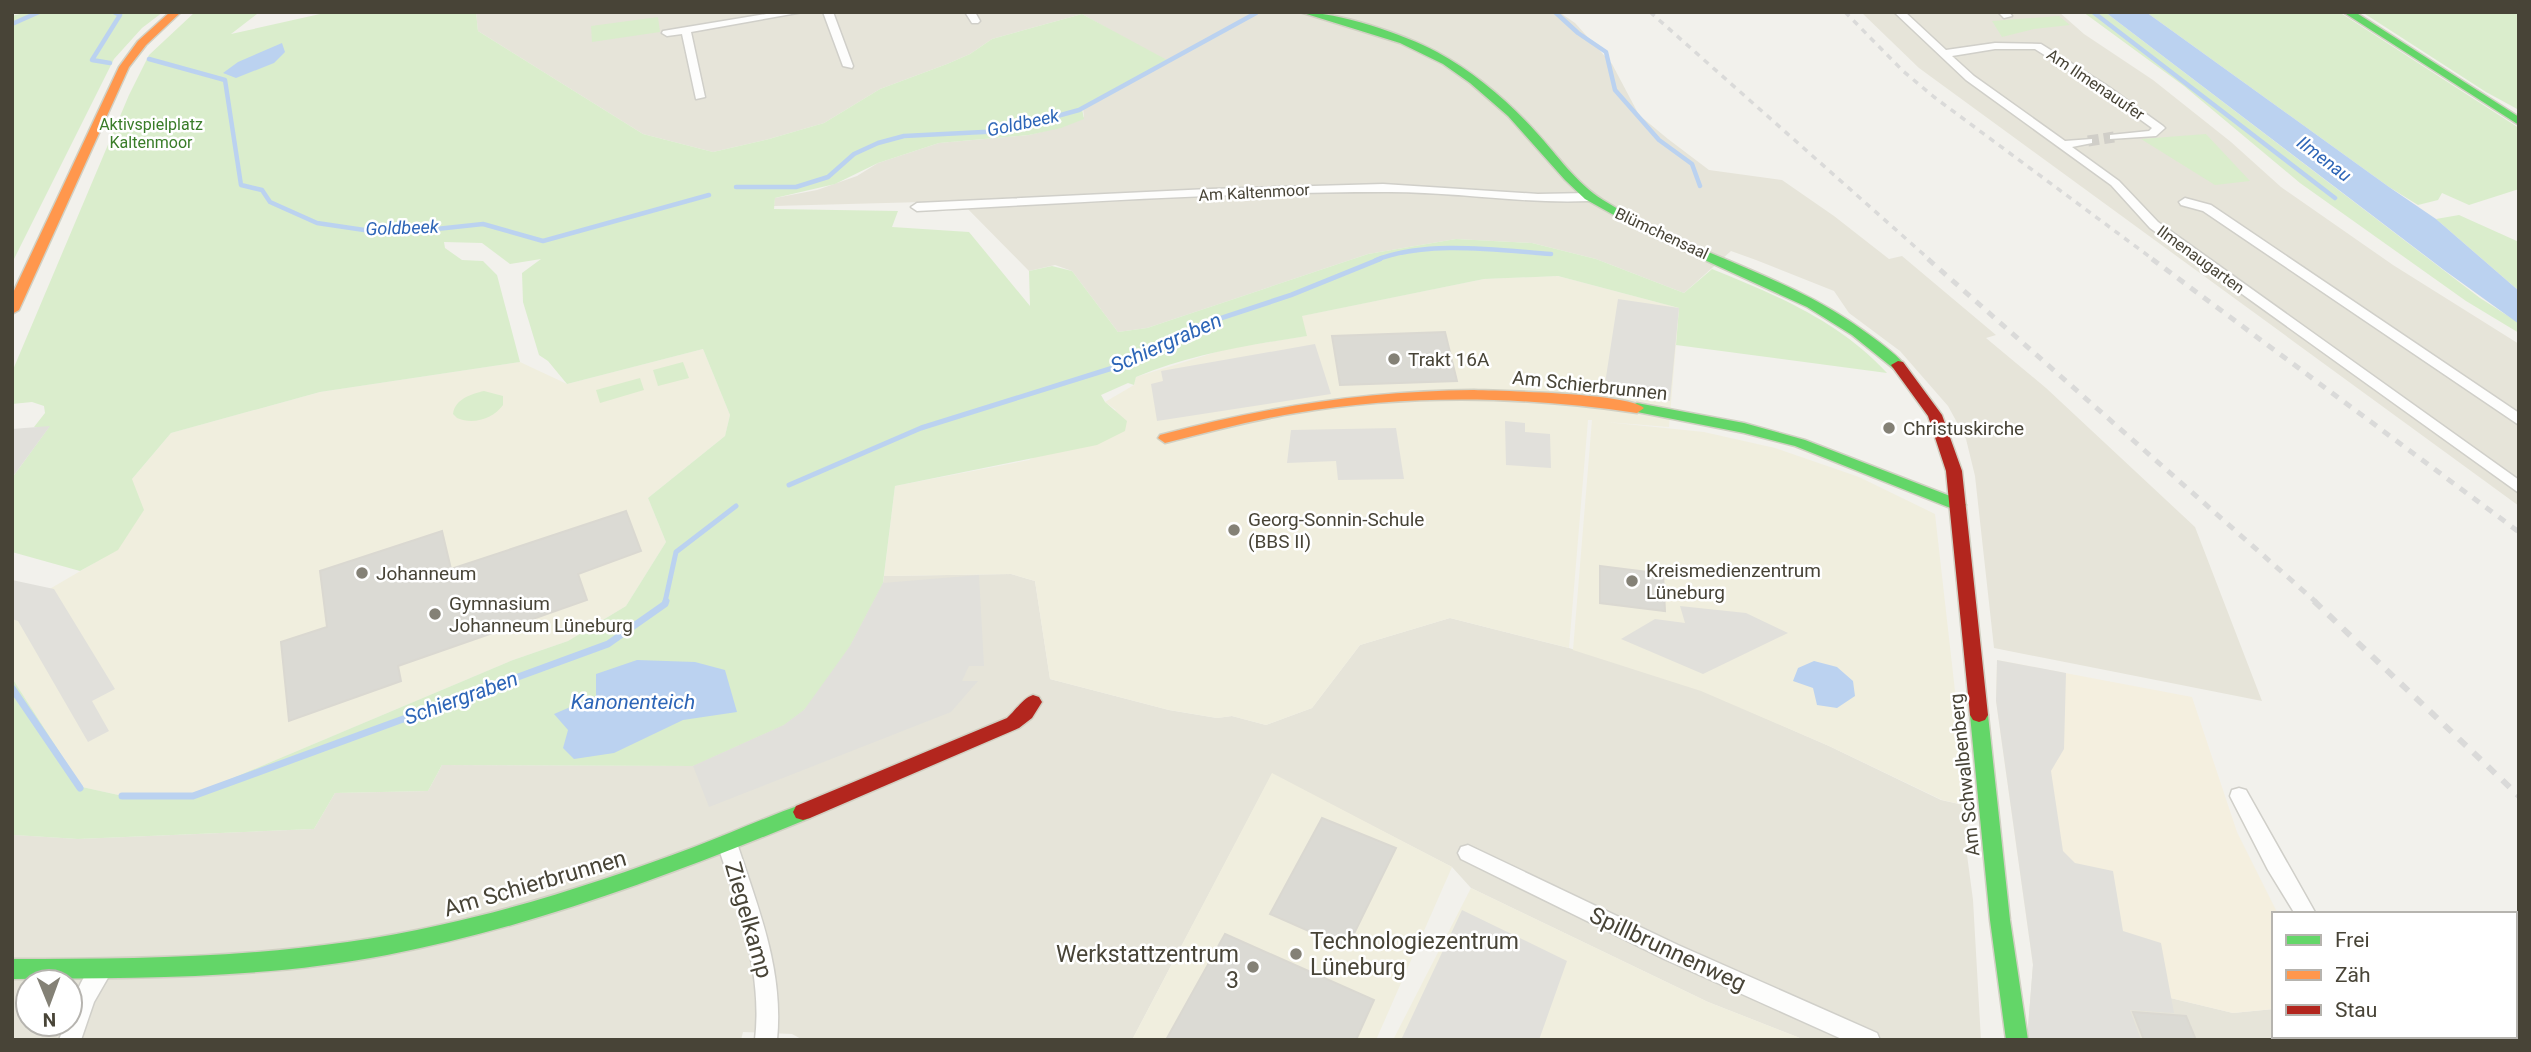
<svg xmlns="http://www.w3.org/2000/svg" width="2531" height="1052" font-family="Roboto,sans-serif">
<rect width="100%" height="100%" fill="#f2f1ec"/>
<path fill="#e6e4d9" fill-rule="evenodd" d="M476 12H1559L1575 23 1612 64 1639 115 1668 139 1709 170 1782 180 1834 216 1889 259 1902 256 1996 335 1986 338 2046 388 2195 527 2262 701 1994 648 1975 476 1966 439 1948 406 1900 351 1849 313 1834 291 1756 260 1731 251 1684 293 1596 259 1532 243 1456 239 1368 254 1147 328 1118 332 1072 271 1055 265 1029 271 960 201 774 206 775 198 817 190 857 176 878 163 939 143 1029 135 1065 126 1084 117 1083 108 1166 61 1082 14 992 39 970 54 947 64 880 89 824 123 769 139 713 152 643 134 478 31Z
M1861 12H2059L2084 34 2153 80 2231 142 2281 187 2393 265 2519 344V506L1919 68Z
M1011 574 1035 581 1050 679 1169 710 1217 718 1232 716 1266 725 1312 708 1360 645 1450 618 1569 648 1701 690 1829 746 1941 800 1968 806 1967 855 1973 900 1981 1040H1805L1708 1002 1471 888 1452 867 1272 774 1132 1040H803L792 1034 743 1032 741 1040H12V824L15 835 78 839 314 829 335 793 428 791 442 765 693 766 883 583 884 576ZM28 982H70V1024H28Z
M2515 937H2519V1040H2027L2033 965 2233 1013 2274 1009V1036H2515Z"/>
<path fill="#f4efdf" d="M1997 660 2192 697 2237 832 2278 914H2274V1009L2233 1013 2033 965 1996 701Z"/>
<path fill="#f0eede" d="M1558 276 1679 308 1669 427 1606 422 1704 432 1775 448 1859 477 1935 514 1968 806 1942 800 1829 746 1701 691 1573 650 1592 420H1588L1569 648 1450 618 1360 645 1312 708 1266 725 1232 716 1217 718 1169 710 1050 679 1035 581 1011 574 884 576 895 486 1029 460 1116 410 1105 402 1134 385 1136 377 1226 349 1306 336 1301 316 1484 279Z
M703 349 730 415 725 436 648 498 666 542 626 606 568 641 513 660 195 794 123 796 82 787 12 678V611L118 549 132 479 171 433 320 392 520 362 567 384Z
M1272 773 1452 867 1376 1040H1132Z
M1471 888 1708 1002 1805 1040H1393Z"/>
<path fill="#daedcc" d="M27 12H163L142 28 114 59 12 263V16Z
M195 12 257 14 231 34 329 12H476L478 31 643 134 713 152 769 139 824 123 880 89 947 64 970 54 992 39 1082 14 1167 60 1082 109 1084 119 1061 128 1029 135 939 143 878 163 835 184 775 198 774 209 898 211 892 227 969 232 1030 306 1029 271 1052 266 1072 271 1118 332 1147 328 1368 254 1456 239 1532 243 1596 259 1684 293 1712 269C1776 295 1839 321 1887 373L1676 345 1679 308 1558 276 1484 279 1302 316 1307 336C1249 345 1191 354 1136 377L1134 385 1128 383 1101 395 1105 402 1127 421 1125 431 1097 445 895 486 883 583 850 646 826 682 804 710 784 725 693 766 442 765 428 791 335 793 314 829 78 839 14 835 12 678 82 787 123 796 195 794 513 660 568 641 626 606 666 542 648 498 725 436 730 415 703 349 567 384 548 361 539 355 523 302 522 273 541 259 510 264 482 243 444 242 445 248 462 260 483 261 497 275 520 362 320 392 171 433 132 479 144 510 118 550 80 571 12 552V478L49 427H34L45 413 44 406 32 402 12 404V372L129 95 149 55Z
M2083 12H2105L2480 298 2519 323V333L2466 301 2300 183 2184 86Z
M2146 12H2339L2519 128V189L2469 205 2442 193 2438 200 2418 205 2389 187Z
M2362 12H2519V110L2486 92Z
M2059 16 2070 25 2034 29 2002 37 1992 21Z
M658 17 660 32 592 42 591 26Z
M2206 134 2250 181 2215 185 2141 139Z
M2459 215 2519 242V291L2436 219Z
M683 362 689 378 658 386 653 370Z
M640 378 644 390 600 403 596 390Z
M484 391 503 396V405C493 419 473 425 457 418L453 414C455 399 471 394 484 391Z"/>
<path fill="#e1e0db" d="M1618 299 1679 308 1670 401 1604 390Z
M1315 344 1331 394 1157 421 1151 384 1163 381 1161 371Z
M1505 421 1525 423V432L1550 434 1551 468 1506 465Z
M50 426 12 478V429Z
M1396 428 1404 479 1338 480 1336 461 1287 463 1291 430Z
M979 575 984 666H969L962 681H978L951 712 709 807 693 766 784 725 804 710 850 646 883 583Z
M12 580 54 589 115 689 92 701 109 731 88 742 18 621 12 619Z
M1680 606 1746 613 1788 633 1703 674 1621 639 1655 619 1685 623Z
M1997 660 2066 673 2064 749 2051 771 2063 851 2075 863 2113 871 2123 931 2161 943 2174 1013 2130 1010 2141 1040H2027L2033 965 1996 701Z
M1462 910 1567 961 1539 1040H1401Z"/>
<path fill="#bbd2f0" d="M2105 12H2146L2389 187 2436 219 2519 291V324L2444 270Z
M282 43 285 52 274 63 236 78 223 73 238 62Z
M637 660 695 662 725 670 737 712 683 720 614 753 574 759 563 748 568 730 554 714 596 696V674Z
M1814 661 1837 667 1853 681 1855 696 1837 708 1817 705 1813 688 1793 681 1798 668Z"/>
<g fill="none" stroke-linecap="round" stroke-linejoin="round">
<path stroke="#bbd2f0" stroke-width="4.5" d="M1555 12 1578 33 1606 52 1615 90 1659 140 1692 164 1700 186
M2093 12 2335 198
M12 24 39 12
M149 59 225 80 241 185 262 190 270 202 317 223 371 231H418L483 224 543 241 709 195
M110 63 92 60 120 15 114 12
M736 187H796L828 177 854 154 878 143 904 136 1003 131 1079 110 1256 13
M1376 260C1427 240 1496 250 1551 254"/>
<path stroke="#bbd2f0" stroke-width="5" d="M789 485 921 428 1119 366 1194 327 1291 295 1380 259
M665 602 676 552 736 506"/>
<path stroke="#bbd2f0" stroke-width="7" d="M12 688 80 788
M122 796H193L608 644 665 604 666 601"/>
</g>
<path fill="#dbdad4" stroke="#dad8d1" stroke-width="2" d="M1445 332 1457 381 1340 385 1332 336Z
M626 511 641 551 578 574 587 600 398 666 401 681 289 721 281 642 327 627 320 571 442 531 451 569Z
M1600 566 1663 574 1665 611 1600 603Z
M1322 818 1396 848 1347 948 1270 914Z
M1225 934 1374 1000 1356 1040H1166Z
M2133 1012 2186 1016 2196 1040H2144Z"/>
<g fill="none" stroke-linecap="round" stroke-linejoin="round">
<path stroke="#d0cec8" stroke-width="11" stroke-dasharray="11 5" stroke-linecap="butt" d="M2088 141 2114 137"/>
<defs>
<path id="street" d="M778 12H803L691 32 705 97 696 99 682 34 667 36 662 33 663 31Z
M823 12H833L853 66 852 68 843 66Z
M965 12H975L980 21 978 23H972Z
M1894 12H1905L1946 50 1995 43 2041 44 2106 85 2163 126 2165 128 2156 136 2110 139V135L2149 131 2152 128 2098 89 2035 49H1995L1952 56 1974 76 2065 141 2092 139V143L2072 147 2119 181 2158 222 2519 480V493L2150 228 2111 185 1966 80Z
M1998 12H2009L2012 16 2004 18Z
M1383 184 1538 194 1589 193 1595 197 1589 201C1520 204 1452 191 1383 192 1227 192 1072 203 917 211L911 207 917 203 1209 189Z
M2185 198 2211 205 2519 413V425L2203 211 2181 205 2179 202Z
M2239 788 2246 790 2316 914H2295L2268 870 2230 796 2232 790Z
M727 835 734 837 737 843C758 908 784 970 777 1040H755C763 970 738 908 717 843L720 837Z
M1468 845 1678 945 1877 1033 1880 1040H1844L1664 959 1461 859 1458 853 1461 847Z
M103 959 110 962 113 969 94 1002 81 1040H59L65 1024H70C70 1004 83 967 103 959Z
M2388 1036H2410L2412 1040H2390Z"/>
<path id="fast" d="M1300 12C1339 12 1403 34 1437 52 1474 72 1508 101 1536 132 1558 156 1576 183 1603 200 1686 252 1785 273 1864 331 1878 341 1894 352 1905 365L1898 369 1893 368 1852 335 1807 307 1648 234 1585 199 1565 180 1508 116 1470 83 1443 64 1400 43Z
M2343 12H2355L2519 117V125Z
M1637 403 1744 423 1805 440 1963 501 1966 505 1958 510 1953 509 1795 446 1744 433 1632 411 1630 408 1632 405Z
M1979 708 1985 710 1988 715 2010 920 2028 1040H2006L1990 920 1970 715 1973 710Z
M803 804 810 806 813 812 810 818C673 874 533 927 387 955 264 979 137 978 12 979V959C156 959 300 957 440 925 527 906 611 878 694 847 731 833 766 817 803 804Z"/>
<path id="slow" d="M170 12H181L146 45 129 67 19 310 12 314V295L119 67 138 41Z
M1474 390C1502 391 1629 393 1644 408L1637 413C1523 396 1409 394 1296 413 1252 420 1208 432 1165 443L1158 438 1160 435C1264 407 1367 391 1474 390Z"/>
<path id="jam" d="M1898 361 1903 362 1942 415 1962 471 1988 715 1985 720 1979 722 1973 720 1970 715 1946 471 1928 416 1891 365Z
M1033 695 1039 697 1042 702 1032 718 1019 728 810 818 803 820 796 818 793 812 796 806 1007 718C1015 711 1023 698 1033 695Z"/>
</defs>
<use href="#street" stroke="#d0cfc9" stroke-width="3"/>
<use href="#fast" stroke="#d1d0c3" stroke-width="3"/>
<use href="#slow" stroke="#d1d0c3" stroke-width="3"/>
<use href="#jam" stroke="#d1d0c3" stroke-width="3"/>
<use href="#street" fill="#fdfdfc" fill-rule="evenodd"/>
<use href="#fast" fill="#63d668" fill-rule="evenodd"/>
<use href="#slow" fill="#ff974d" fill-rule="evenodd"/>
<use href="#jam" fill="#b3261e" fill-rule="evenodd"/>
<path stroke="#dadad9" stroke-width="3.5" stroke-dasharray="6 6" stroke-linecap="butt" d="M1650 12 1930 260
M1845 12 1903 71 1934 97 2154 260"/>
<path stroke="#dadad9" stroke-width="5" stroke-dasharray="8 8" stroke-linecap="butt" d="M1928 259 2316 602
M2152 259 2519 532"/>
<path stroke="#dadad9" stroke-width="6" stroke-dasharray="10 10" stroke-linecap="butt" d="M2314 601 2519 796"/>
</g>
<g fill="#848176" stroke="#fff" stroke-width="2.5">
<circle cx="1394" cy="359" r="7"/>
<circle cx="1889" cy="428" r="7"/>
<circle cx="1234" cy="530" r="7"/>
<circle cx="362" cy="573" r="7"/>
<circle cx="1632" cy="581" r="7"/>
<circle cx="435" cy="614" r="7"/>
<circle cx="1296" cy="954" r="7"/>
<circle cx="1253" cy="967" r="7"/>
</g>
<g text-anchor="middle" stroke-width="5" stroke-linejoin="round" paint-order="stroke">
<g font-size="16" fill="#484437" stroke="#fff">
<text transform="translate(2096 84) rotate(34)" y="6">Am Ilmenauufer</text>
<text transform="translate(1254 192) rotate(-3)" y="6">Am Kaltenmoor</text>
<text transform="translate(1662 233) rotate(25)" y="6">Blümchensaal</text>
<text transform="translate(2201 259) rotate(36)" y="6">Ilmenaugarten</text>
</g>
<g font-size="16" fill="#397c28" stroke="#fff">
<text x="151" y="130">Aktivspielplatz<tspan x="151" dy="18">Kaltenmoor</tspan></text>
</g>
<g font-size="18" font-style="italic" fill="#2d65b7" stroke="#fff">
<text transform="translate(1023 123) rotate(-12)" y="6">Goldbeek</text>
<text transform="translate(2324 159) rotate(37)" y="6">Ilmenau</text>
<text transform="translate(402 228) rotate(-2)" y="6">Goldbeek</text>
</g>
<g font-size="19" fill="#484437" stroke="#fff" text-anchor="start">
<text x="1408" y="366">Trakt 16A</text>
<text x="1903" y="435">Christuskirche</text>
<text x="1248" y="526">Georg-Sonnin-Schule<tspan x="1248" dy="22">(BBS II)</tspan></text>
<text x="1646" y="577">Kreismedienzentrum<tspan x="1646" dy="22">Lüneburg</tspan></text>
<text x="376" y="580">Johanneum</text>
<text x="449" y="610">Gymnasium<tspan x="449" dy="22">Johanneum Lüneburg</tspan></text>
</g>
<g font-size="19" fill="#484437" stroke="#fff">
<text transform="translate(1590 385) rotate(6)" y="7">Am Schierbrunnen</text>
<text transform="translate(1964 775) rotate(-96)" y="7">Am Schwalbenberg</text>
</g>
<g font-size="21" font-style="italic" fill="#2d65b7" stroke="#fff">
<text transform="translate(1166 343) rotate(-24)" y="7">Schiergraben</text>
<text transform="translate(461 698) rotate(-20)" y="7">Schiergraben</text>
<text x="633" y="709">Kanonenteich</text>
</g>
<g font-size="23" fill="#484437" stroke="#fff">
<text transform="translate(535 883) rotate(-16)" y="8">Am Schierbrunnen</text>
<text transform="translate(749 920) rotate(74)" y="8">Ziegelkamp</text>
<text transform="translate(1668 949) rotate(25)" y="8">Spillbrunnenweg</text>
</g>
<g font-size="23" fill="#484437" stroke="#fff" text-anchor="start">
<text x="1310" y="949">Technologiezentrum<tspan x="1310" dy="26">Lüneburg</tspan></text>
<text x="1239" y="962" text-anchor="end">Werkstattzentrum<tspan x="1239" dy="26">3</tspan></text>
</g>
</g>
<rect width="2531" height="1052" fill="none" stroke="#484437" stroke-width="28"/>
<rect x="2272" y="912" width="245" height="126" fill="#ffffff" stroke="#b6b4af" stroke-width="2"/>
<rect x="2286" y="935" width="35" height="10" fill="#63d668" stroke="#b6b4af" stroke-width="2"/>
<text x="2335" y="947" font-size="21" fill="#484437">Frei</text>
<rect x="2286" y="970" width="35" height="10" fill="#ff974d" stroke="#b6b4af" stroke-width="2"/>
<text x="2335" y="982" font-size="21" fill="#484437">Zäh</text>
<rect x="2286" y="1005" width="35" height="10" fill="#b3261e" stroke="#b6b4af" stroke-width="2"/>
<text x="2335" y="1017" font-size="21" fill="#484437">Stau</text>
<g transform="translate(49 1003) rotate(179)"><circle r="33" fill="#ffffff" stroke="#b6b4af" stroke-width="2"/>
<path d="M0-5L12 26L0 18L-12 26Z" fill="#848176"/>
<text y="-10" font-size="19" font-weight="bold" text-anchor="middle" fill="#484437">N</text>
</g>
</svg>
